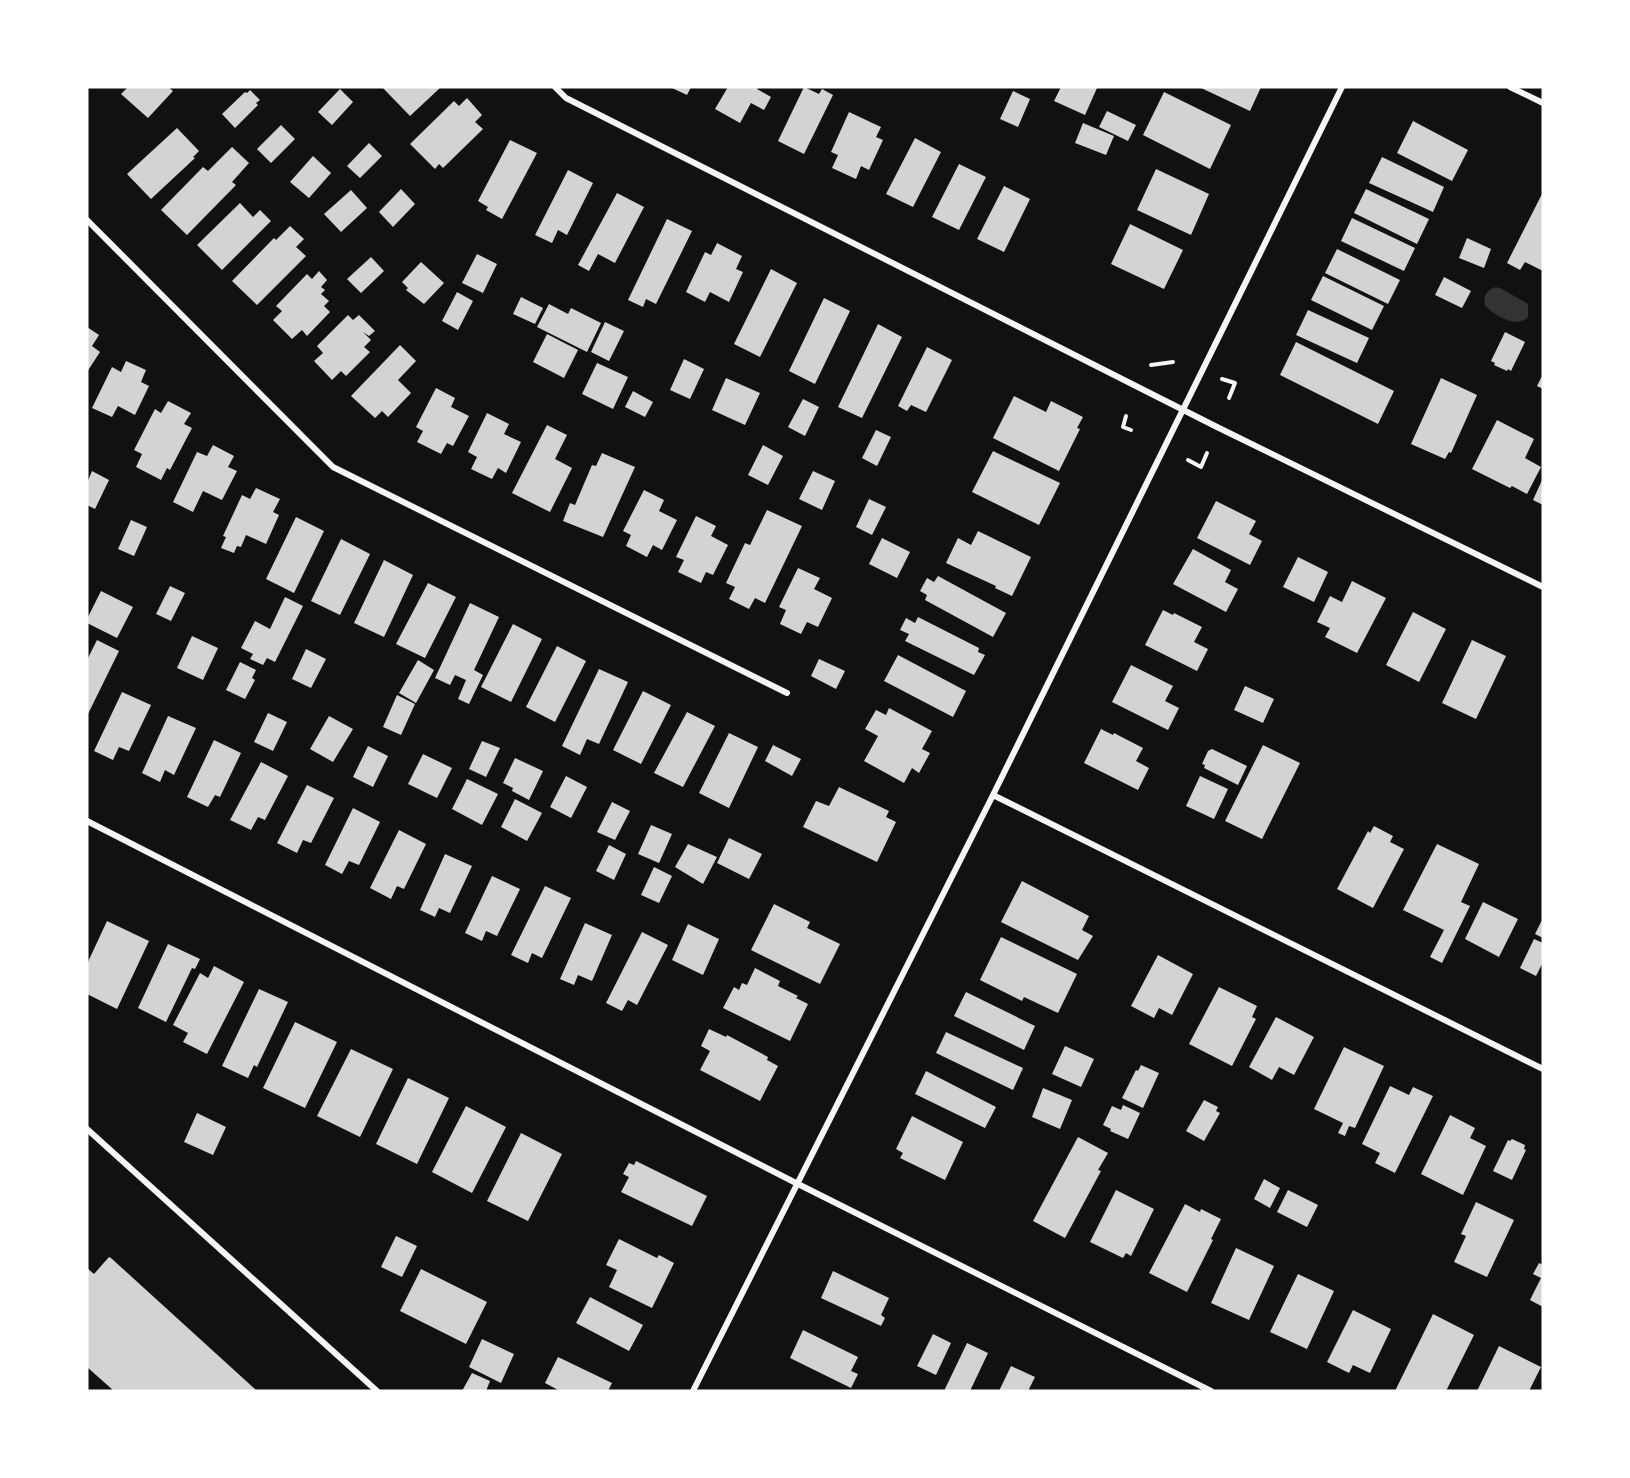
<svg xmlns="http://www.w3.org/2000/svg" width="1630" height="1478" font-family="Barlow,sans-serif">
<rect width="100%" height="100%" fill="#111"/>
<path fill="#333" d="M1496 287 1502 289 1528 304V317C1516 329 1496 316 1485 306 1483 296 1486 290 1496 287Z"/>
<path fill="#d3d3d3" d="M128 87H168L173 91 148 118 121 94Z
M382 87H441L410 116Z
M670 87H691L687 95Z
M728 87H758L757 89 771 97 764 110 751 103 740 123 715 109Z
M804 87 819 94 822 89 833 95 804 154 778 141Z
M1061 87 1097 88 1085 115 1054 101Z
M1199 87H1261L1250 111Z
M340 89 353 102 332 125 318 112Z
M250 90 260 100 256 103 258 105 235 128 222 114 245 92 247 93Z
M1013 91 1030 99 1018 127 1000 119Z
M1164 92 1231 125 1210 169 1143 135Z
M467 98 482 115 475 122 483 129 443 168 439 164 435 169 410 144 454 101 459 106Z
M1107 111 1136 125 1128 141 1099 127Z
M849 112 881 127 876 137 883 140 869 170 861 166 856 179 832 168 838 155 831 152Z
M1413 121 1468 150 1452 181 1397 153Z
M1083 123 1114 136 1106 155 1075 143Z
M281 125 295 139 271 163 257 149Z
M177 128 199 151 193 157 195 158 151 199 127 174Z
M915 138 941 152 913 207 886 194Z
M510 140 537 153 502 219 486 210 488 207 478 201Z
M369 143 382 156 360 178 347 166Z
M232 147 249 163 232 182 236 185 187 235 161 210 203 167 208 171Z
M313 156 331 173 309 198 290 182Z
M1382 157 1444 187 1433 212 1369 183Z
M959 164 986 177 959 230 932 217Z
M1156 169 1209 194 1191 235 1137 210Z
M568 170 593 183 567 235 558 230 552 243 535 235Z
M1004 186 1030 199 1004 252 977 239Z
M401 189 415 204 393 227 379 212Z
M1366 189 1429 219 1417 244 1354 213Z
M351 190 367 208 341 232 324 214Z
M1543 192V271L1525 262 1520 270 1507 263Z
M617 193 644 207 615 263 598 254 589 271 578 265Z
M240 203 253 217 260 210 271 221 222 270 197 245Z
M1352 218 1415 248 1404 271 1341 241Z
M667 219 692 231 656 304 646 299 643 307 628 300Z
M1130 224 1183 250 1164 289 1111 264Z
M290 226 304 239 296 247 306 256 257 305 232 281 274 238 276 240Z
M1467 238 1491 249 1484 268 1459 258Z
M717 243 742 256 736 269 743 272 729 302 710 292 705 302 686 292 705 252 711 255Z
M1337 249 1400 280 1388 304 1325 273Z
M477 254 497 264 483 293 462 283Z
M371 257 384 271 361 293 347 279Z
M421 262 444 283 424 304 406 290 408 288 402 282Z
M771 269 797 283 760 357 734 344Z
M319 271 327 280 321 287 325 290 321 294 329 301 324 306 330 312 307 336 302 330 292 339 273 320 282 311 276 306 307 274 312 279Z
M1323 276 1384 306 1372 330 1311 300Z
M1444 277 1471 291 1462 308 1435 295Z
M457 292 473 301 458 330 442 321Z
M521 297 543 308 535 324 513 314Z
M824 298 850 311 815 384 789 371Z
M549 304 568 314 571 308 601 323 587 352 537 327Z
M1308 310 1369 338 1357 363 1296 335Z
M348 315 353 320 359 315 375 331 369 336 363 332 371 340 364 347 370 352 346 376 341 371 332 380 314 361 323 353 317 346Z
M605 322 624 331 609 361 591 352Z
M878 324 902 337 862 418 838 407Z
M87 327 99 335 92 346 100 352 87 372Z
M1505 332 1525 342 1511 371 1508 369 1507 371 1494 365 1495 363 1491 361Z
M547 334 578 350 564 378 533 362Z
M1296 342 1394 391 1378 424 1280 375Z
M400 345 416 361 398 380 411 393 388 417 382 411 375 418 351 396Z
M927 347 952 360 926 412 911 405 907 411 898 406Z
M684 359 704 369 690 399 670 390Z
M126 361 146 370 141 382 149 386 135 415 118 406 112 417 92 408 112 367 121 372Z
M597 363 628 377 613 409 582 394Z
M1543 374V389L1537 386Z
M726 378 760 393 745 425 712 410Z
M1441 378 1477 395 1451 453 1449 452 1445 459 1411 444Z
M436 388 455 398 451 407 469 416 453 446 447 443 441 454 417 442 423 431 416 427Z
M633 391 653 402 645 417 625 407Z
M1014 396 1046 412 1051 401 1083 417 1077 428 1080 429 1059 471 993 438Z
M803 399 819 407 805 436 788 427Z
M168 401 191 413 184 424 192 428 170 470 167 468 161 480 136 467 142 454 134 450 155 409 161 413Z
M487 413 509 424 504 434 521 442 506 473 498 468 492 479 471 469 477 457 468 452Z
M1497 420 1534 439 1525 458 1541 467 1527 494 1512 486 1510 488 1472 469Z
M547 425 567 435 555 459 572 468 550 512 512 493Z
M876 430 891 437 877 466 862 458Z
M213 445 234 456 228 467 237 471 222 500 203 491 193 512 173 502 197 452 207 456Z
M763 445 783 456 768 485 748 475Z
M993 451 1060 483 1039 525 972 492Z
M602 453 635 467 603 537 563 521 570 503 575 505 592 465 596 466Z
M92 471 109 480 95 509 87 505V483Z
M813 471 835 481 822 510 799 499Z
M1543 478V505L1533 500Z
M256 488 280 499 273 512 279 515 266 544 246 535 241 547 237 546 234 553 221 548 226 537 223 536 242 495 250 499Z
M644 490 664 500 659 511 677 520 662 550 653 545 647 557 626 546 631 535 623 531Z
M869 499 886 507 872 535 856 527Z
M1216 501 1256 521 1249 534 1262 541 1250 565 1197 538Z
M767 510 802 526 765 603 755 598 749 609 729 599 735 587 726 583 745 543 750 545Z
M696 516 716 526 711 536 728 545 713 575 706 572 701 583 678 572 684 560 676 557Z
M296 517 324 531 294 593 266 579Z
M131 520 147 527 134 556 118 549Z
M978 531 1031 557 1012 596 995 588 996 586 946 563 958 538 971 545Z
M882 538 910 552 897 578 869 564Z
M341 539 370 554 340 615 311 601Z
M1193 549 1231 570 1225 582 1238 589 1226 612 1173 584Z
M1298 557 1328 572 1314 602 1283 587Z
M384 560 413 575 384 637 354 623Z
M798 568 820 578 814 589 832 598 818 627 807 622 801 634 780 624 786 610 779 607Z
M938 576 1006 613 993 637 925 600 927 595 920 591 927 578 934 582Z
M1352 581 1386 598 1357 653 1325 637 1330 628 1317 622 1330 596 1342 602Z
M428 583 456 597 425 658 396 644Z
M170 586 185 593 171 621 156 614Z
M101 591 133 607 117 638 87 623V619Z
M285 597 303 606 275 662 267 658 263 665 250 659 253 654 241 648 255 621 270 629Z
M470 603 499 617 474 670 483 675 469 704 458 699 466 680 455 675 450 685 435 678Z
M1163 610 1173 615 1174 613 1202 627 1194 642 1208 649 1197 671 1145 645Z
M1413 612 1446 629 1419 682 1386 665Z
M918 617 979 648 978 652 985 655 974 675 905 641 909 634 900 630 906 618 915 623Z
M513 624 542 639 511 702 481 687Z
M192 636 218 648 203 680 177 668Z
M97 640 119 651 87 716V660Z
M1472 640 1506 656 1476 719 1442 703Z
M557 646 586 661 555 722 526 707Z
M306 649 326 659 311 688 292 679Z
M898 655 966 691 953 717 884 681Z
M819 659 845 671 836 689 811 676Z
M418 660 434 670 416 703 399 693Z
M240 662 256 670 252 678 255 680 245 699 226 690Z
M1131 665 1173 686 1165 701 1179 708 1168 730 1112 702Z
M599 669 628 682 599 744 587 739 580 755 562 746Z
M1245 686 1274 699 1263 723 1234 710Z
M643 691 671 705 641 764 613 750Z
M122 692 151 705 129 751 119 747 113 760 94 751Z
M397 695 415 704 401 735 383 727Z
M889 708 932 731 922 749 930 753 919 773 912 768 904 783 864 761 878 736 865 729 876 710 886 715Z
M687 712 715 726 683 787 654 773Z
M268 713 287 722 273 751 254 742Z
M168 716 196 728 174 775 165 770 160 782 142 773Z
M329 716 353 729 333 762 310 749Z
M1101 729 1113 735 1114 733 1143 748 1136 761 1149 768 1138 790 1084 763Z
M729 733 758 747 729 808 699 793Z
M214 740 241 753 220 797 215 795 208 807 187 797Z
M482 741 500 748 486 777 469 769Z
M773 745 801 759 792 776 765 761Z
M1263 745 1300 763 1262 839 1225 821Z
M368 746 388 756 373 787 353 777Z
M1212 749 1247 766 1238 785 1204 768 1205 765 1202 764 1208 751Z
M423 754 452 768 437 798 408 784Z
M515 758 543 771 529 800 512 791 513 788 503 783Z
M261 762 288 776 265 820 258 817 251 830 230 820Z
M566 776 587 787 571 818 550 807Z
M1200 776 1228 789 1214 819 1186 806Z
M467 779 498 794 482 825 452 809Z
M307 785 334 798 311 843 303 840 297 853 277 843Z
M839 787 889 811 886 817 896 822 877 862 803 827 816 801 829 806Z
M515 799 542 813 527 841 501 827Z
M612 802 630 811 615 840 597 832Z
M353 808 380 822 359 865 349 861 342 874 325 865Z
M651 825 672 834 659 863 638 854Z
M1374 826 1393 836 1390 842 1404 849 1373 908 1337 889 1368 831 1370 833Z
M399 830 426 844 404 889 397 886 391 899 370 888Z
M729 838 762 854 749 879 717 863Z
M688 844 717 857 703 884 675 867Z
M1437 844 1479 864 1461 902 1470 906 1442 963 1430 957 1444 930 1403 910Z
M609 845 626 854 614 880 596 871Z
M445 854 472 866 450 913 439 908 435 917 420 910Z
M654 867 672 876 659 903 641 895Z
M492 876 520 889 497 936 486 931 482 941 465 933Z
M1022 881 1089 916 1082 930 1093 936 1078 960 1001 922Z
M545 886 571 898 542 958 532 953 528 963 511 955Z
M1483 902 1518 919 1499 957 1465 939Z
M774 904 810 922 807 928 840 944 820 984 751 950Z
M1543 918V938L1535 934Z
M107 921 149 941 117 1009 87 994V964Z
M585 923 612 935 592 981 578 975 574 985 560 979Z
M688 924 719 939 703 975 672 960Z
M642 932 668 945 637 1005 628 1000 622 1011 606 1003Z
M1001 937 1077 974 1058 1013 1024 997 1022 1001 980 980Z
M1534 939 1543 943V962L1536 976 1520 968Z
M168 944 200 959 195 969 192 968 166 1022 138 1008Z
M1158 955 1193 974 1172 1015 1159 1008 1154 1018 1131 1006Z
M214 966 244 982 207 1054 183 1042 188 1033 173 1025 200 973 208 978Z
M755 968 780 981 778 986 798 996 796 998 808 1004 790 1041 723 1008 734 987 739 990 742 983 747 985Z
M1219 987 1257 1006 1252 1017 1256 1019 1232 1066 1189 1044Z
M259 989 288 1002 257 1067 254 1065 248 1078 222 1066Z
M966 992 1035 1026 1024 1050 954 1016Z
M1276 1017 1314 1037 1294 1075 1279 1067 1272 1080 1249 1067Z
M295 1022 337 1042 305 1108 263 1088Z
M709 1029 726 1037 727 1035 768 1057 767 1060 778 1066 760 1101 700 1070 710 1051 701 1046Z
M946 1032 1023 1068 1013 1090 936 1053Z
M1065 1046 1094 1059 1081 1087 1052 1074Z
M1344 1047 1384 1066 1355 1128 1349 1126 1345 1136 1338 1133 1343 1123 1314 1109Z
M351 1049 393 1069 360 1137 317 1116Z
M1141 1065 1159 1073 1143 1108 1122 1098 1136 1070 1138 1071Z
M926 1071 996 1107 985 1128 915 1094Z
M408 1078 449 1098 417 1164 376 1144Z
M1390 1086 1409 1095 1413 1087 1433 1096 1395 1173 1375 1163 1380 1153 1362 1144Z
M1043 1088 1072 1100 1060 1129 1032 1117Z
M1204 1100 1218 1107 1216 1111 1220 1113 1204 1141 1186 1131Z
M1123 1105 1140 1113 1128 1139 1110 1131 1111 1129 1103 1125 1112 1106 1121 1110Z
M466 1106 506 1127 472 1193 432 1172Z
M197 1113 226 1127 213 1155 184 1142Z
M1450 1115 1475 1128 1470 1138 1486 1146 1463 1195 1421 1174Z
M912 1116 963 1142 945 1180 900 1158 903 1153 896 1149Z
M521 1133 562 1154 528 1221 487 1201Z
M1078 1137 1108 1153 1098 1170 1101 1171 1065 1238 1033 1221Z
M1512 1139 1525 1145 1524 1149 1526 1150 1512 1180 1493 1171 1508 1140 1510 1141Z
M636 1161 707 1196 692 1226 621 1192 629 1177 623 1174 629 1163 634 1165Z
M1264 1179 1280 1188 1270 1208 1254 1199Z
M1116 1190 1154 1209 1131 1256 1126 1253 1123 1258 1090 1242Z
M1288 1190 1318 1205 1307 1227 1277 1212Z
M1476 1202 1514 1220 1487 1277 1454 1262 1466 1236 1461 1234Z
M1185 1204 1200 1212 1201 1209 1221 1219 1211 1239 1213 1240 1187 1292 1149 1273Z
M396 1236 417 1246 402 1277 381 1267Z
M619 1239 657 1258 659 1255 674 1263 652 1308 609 1287 617 1270 606 1265Z
M1236 1248 1274 1266 1249 1320 1211 1303Z
M109 1257 111 1258 257 1391H114L87 1367V1268L94 1274Z
M1539 1263 1543 1265V1307L1530 1300 1541 1278 1533 1274Z
M421 1269 487 1302 466 1344 400 1311Z
M833 1271 889 1298 881 1315 885 1318 881 1326 821 1298Z
M1298 1274 1334 1291 1307 1349 1270 1332Z
M590 1297 643 1325 629 1351 576 1323Z
M1353 1310 1391 1329 1370 1373 1353 1365 1349 1373 1327 1362Z
M1433 1314 1474 1335 1446 1391H1395Z
M803 1330 858 1357 851 1371 858 1374 851 1388 790 1358Z
M933 1334 951 1343 936 1375 917 1366Z
M482 1339 514 1354 501 1383 469 1367Z
M967 1343 988 1353 970 1391H944Z
M1499 1346 1541 1367 1529 1391H1477Z
M558 1357 612 1383 608 1391H560L545 1383Z
M1011 1366 1035 1377 1028 1391H999Z
M472 1373 490 1381 486 1391H462Z"/>
<g fill="none" stroke-linecap="round" stroke-linejoin="round">
<path stroke="#f5f5f5" stroke-width="4" d="M1151 365 1173 362
M1222 379 1235 383 1229 398
M1126 416 1123 427 1131 430
M1188 460 1201 467 1207 453"/>
<path stroke="#f5f5f5" stroke-width="6" d="M555 87 566 98 1217 427 1543 587
M1510 87 1543 103
M87 220 333 467 787 693
M993 795 1543 1069
M87 821 796 1183 1211 1391
M87 1129 377 1391
M693 1391 993 795 1342 87"/>
</g>
<rect width="1630" height="1478" fill="none" stroke="#ffffff" stroke-width="177"/>
</svg>
